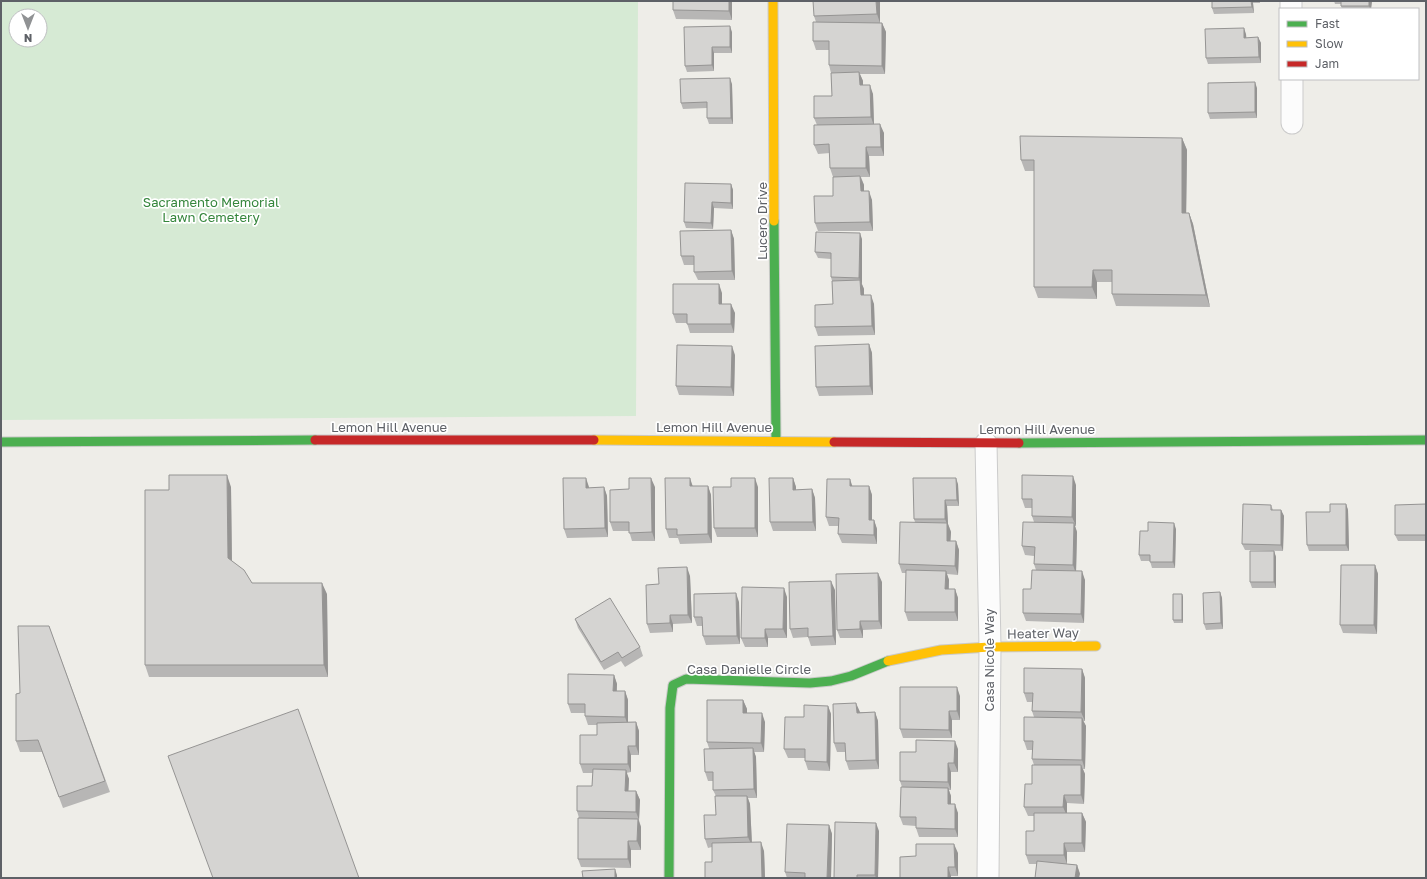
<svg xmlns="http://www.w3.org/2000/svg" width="1427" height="879" font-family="'Golos Text',sans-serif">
<rect width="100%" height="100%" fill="#eeede8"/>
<path fill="#d6ead4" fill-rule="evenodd" d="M1 1H638L636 416 1 420ZM16 16H40V40H16Z"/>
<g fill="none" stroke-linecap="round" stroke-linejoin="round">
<defs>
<path id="street" d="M1291 1V9
M1292 79V123
M986 443 990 647 988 878"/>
<path id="fast" d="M774 221 776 441
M1 442 315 440
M1019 443 1426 440
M669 878 670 708 673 685 686 679 810 683 831 681 851 676 888 661"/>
<path id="slow" d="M773 1 774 221
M594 440 834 442
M888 661 941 650 990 647 1096 646"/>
<path id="jam" d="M315 440H594
M834 442 1019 443"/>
</defs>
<use href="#street" stroke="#cbcbcb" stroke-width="23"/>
<use href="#fast" stroke="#cacac9" stroke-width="11"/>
<use href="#slow" stroke="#cacac9" stroke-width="11"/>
<use href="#jam" stroke="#cacac9" stroke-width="11"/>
<use href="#street" stroke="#fcfcfc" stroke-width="21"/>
<use href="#fast" stroke="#4caf50" stroke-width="9"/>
<use href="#slow" stroke="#ffc107" stroke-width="9"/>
<use href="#jam" stroke="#c62828" stroke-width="9"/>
</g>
<path fill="#b7b6b5" d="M673 1H732V20L676 19 673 10Z
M880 1V23H882L886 32 885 74H860L863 81V85L873 94 874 124 884 133V156H869L870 177H861L864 185V191L872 200 873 231H818L815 223 833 196V177L830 168V153L818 154 814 145 817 125 814 118 832 96 831 73 829 65V50H816L813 41 816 22 814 16Z
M1212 1H1260V3H1253L1254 13 1214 14 1212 8Z
M1334 1H1372L1371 9H1342L1341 6V4H1335Z
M732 32V53H714V71L687 72 685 66Z
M1246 34V38L1258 37 1261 43V63L1208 64 1206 58Z
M732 84 733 124H709L707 118V108L683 109 681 103Z
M1257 88V118L1210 119 1208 113Z
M1182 138 1187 150 1186 213H1189L1193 224 1210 307 1116 306 1112 294V282H1097V299L1038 298 1034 287V171H1025L1021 160Z
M731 184 733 190V209L714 208 713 229 686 228 684 222Z
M731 230 734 239 735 280H698L694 272V265H684L681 256Z
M862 239V284L864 289V295L874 304 875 335 818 336 815 327 833 304 832 281 831 277V259L818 258 815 252Z
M722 293V304L735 313 734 333H690L687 323H676L673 314Z
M869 344 872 353 873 395 819 396 816 387Z
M735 355 734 396 679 395 676 386Z
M793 478 796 487V490L812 489 815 498 816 531H773L770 522Z
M958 484 959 506H947L948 524 951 532 950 541H956L959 550 958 575 947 574 949 580V589H955L958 598V621H908L905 612 906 573H902L899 564 915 522 914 519Z
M1076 485V526H1075L1077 532 1076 571 1085 580 1084 623 1026 621 1023 613 1031 589 1036 570 1034 564V556L1025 555 1022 546 1034 522 1032 516V508H1025L1022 499Z
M693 486H708L711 495 712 543 680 544 678 538H669L666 529Z
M852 486H869L872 495V520H874L877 529V544L842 543 838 534V526H829L826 517Z
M231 487 232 561 252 583 327 594 328 677H149L145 665 169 490Z
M589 487V488L604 487 607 496 608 537 567 538 564 529Z
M655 487V541H632L629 531H613L610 522 629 489Z
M758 487V537H717L714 528Z
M1346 504 1348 510 1349 551H1309L1307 545 1330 512Z
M1426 504V541H1398L1395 535Z
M1271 505 1273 510H1281L1284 516 1283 551 1245 550 1242 544Z
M1176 529 1175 568H1152L1150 561H1141L1139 555 1148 531Z
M1274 551 1276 557V588H1252L1250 582Z
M1375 565 1378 574 1377 634 1343 633 1340 625Z
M690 576 692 623 673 624V632L650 633 647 624 659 584Z
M882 582V629L863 630V638H840L837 630Z
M835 590 836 645 811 646 808 637 793 638 790 629Z
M1220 592 1222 598 1223 629 1206 630 1204 624Z
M1182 594 1183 597V623H1174L1173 620Z
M787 597V638H768V647H745L741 638Z
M739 602 740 644 706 645 703 636 702 626H697L694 617Z
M575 619 640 647 643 656 625 667 621 661 604 670 578 628Z
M49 626 110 792 63 808 42 752H20L16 741 20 693Z
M1082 669 1085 678V721H1083L1086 726 1085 769H1083L1085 774 1084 804 1067 803V813H1082L1086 822 1085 852H1067V864L1077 865 1080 874 1037 864H1029L1026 855 1034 831V816H1028L1024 807 1032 784 1034 765 1032 759 1033 750H1027L1024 741 1034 717 1032 711V702H1027L1024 693Z
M614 675 617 684V691H625L628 700V722H636L639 731V755H631V772L626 773 629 779 628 791H636L640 800 639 820 641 827V850H631V868L581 867 578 859 579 818 577 811 592 786 593 773H583L580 764 597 735V725H588L585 716V713H571L568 704Z
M960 696V720H952V738H903L900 729Z
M743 700 747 709V713L765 722 764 752H754L756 757 757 798H748L750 804 752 843 764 851 765 878H705L712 862V847L708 848 705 839 716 815V796L713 790V781H708L705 772 709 748 707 742Z
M828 706 831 714 830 771 808 770 805 761V758H788L784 749 804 717Z
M860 712H875L878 721 879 769 849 770 846 761 845 752H837L834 743Z
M958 749V772H951V790H949L951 796V804L958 813V837H919L916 828V826L903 825 900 817 902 787 900 781 916 752Z
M829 825 832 834 831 878H787L785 872Z
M879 831 878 878H834Z
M958 853V876H951V878H900L916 856Z"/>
<path fill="#959493" d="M729 1H732V20L729 11Z
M876 1H880V23L877 14Z
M1251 1H1253V3L1254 13 1252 7Z
M1369 1H1372L1371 9H1370L1369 6Z
M882 23 886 32 885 74 882 66Z
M730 26 732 32V53L730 47Z
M1244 28 1246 34 1247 44 1244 38Z
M1258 37 1261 43V63L1259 57Z
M712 47 714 53V71L712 65Z
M859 72 863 81V94L860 85Z
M730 78 732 84 733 124 731 118Z
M1255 82 1257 88V118L1255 112Z
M870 85 873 94 874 126 871 117Z
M880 124 884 133V156L881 147Z
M1182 138 1187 150 1186 225 1182 213Z
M866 147 869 156 870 177 866 168Z
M860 176 864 185V200L861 191Z
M731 184 733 190V209L731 203Z
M869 191 872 200 873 231 870 222Z
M712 202 714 208 713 229 711 223Z
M1189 213 1193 224 1210 307 1206 295Z
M731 230 734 239 735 280 732 271Z
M860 233 862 239V284L859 278Z
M1093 270 1097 282V299L1092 287Z
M860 280 864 289V304L861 295Z
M719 284 722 293V313L719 304Z
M871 295 874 304 875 335 872 326Z
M731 304 735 313 734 333 731 324Z
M869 344 872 353 873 395 870 386Z
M732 346 735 355 734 396 731 387Z
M227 475 231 487 232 569 228 558Z
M1073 476 1076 485V526L1072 517Z
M586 478 589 487V497L586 488Z
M651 478 655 487V541L652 532Z
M690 478 693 487 690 486Z
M755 478 758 487V537L755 528Z
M793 478 796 487V499L793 490Z
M956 478 958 484 959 506 957 500Z
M850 479 853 488 850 486Z
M708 486 711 495 712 543 708 534Z
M869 486 872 495V529L869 520Z
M604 487 607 496 608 537 605 528Z
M812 489 815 498 816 531 813 522Z
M945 500 947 506 948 524 951 532 950 550 947 541V524L945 519Z
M1346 504 1348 510 1349 551 1346 545Z
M1281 510 1284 516 1283 551 1281 545Z
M874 520 877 529V544L874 535Z
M1074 523 1077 532 1076 574 1073 565Z
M1174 523 1176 529 1175 568 1173 562Z
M956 541 959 550 958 575 955 566Z
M1274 551 1276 557V588L1274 582Z
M1375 565 1378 574 1377 634 1374 625Z
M687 567 690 576 692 623 688 615Z
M946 571 949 580 948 598 945 589Z
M1082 571 1085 580 1084 623 1081 614Z
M878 573 882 582V629L879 621Z
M831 581 835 590 836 645 833 636Z
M322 583 327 594 328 677 324 665Z
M784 588 787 597V638L783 629Z
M955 589 958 598V621L955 612Z
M1220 592 1222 598 1223 629 1221 623Z
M736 593 739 602 740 644 737 636Z
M1182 594 1183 597V623L1182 620Z
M670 615 673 624V632L670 623Z
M860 621 863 630V638L860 629Z
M765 629 768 638V647L765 638Z
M1082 669 1085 678V721L1081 712Z
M614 675 617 684 616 700 613 691Z
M957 687 960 696V720L957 711Z
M625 691 628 700V726L625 717Z
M743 700 747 709V721L743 713Z
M856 703 860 712V721L857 713Z
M828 706 831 714 830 771 827 762Z
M949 711 952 720V738L949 730Z
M875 712 878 721 879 769 876 760Z
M762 713 765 722 764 752 761 743Z
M1082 718 1086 726 1085 769 1082 760Z
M636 722 639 731V755L636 746Z
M955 741 958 749V772L954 763Z
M628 746 631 755V772L628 764Z
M753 748 756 757 757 798 754 789Z
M948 763 951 772V790L948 782Z
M1081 765 1085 774 1084 804 1081 795Z
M626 770 629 779 628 800 625 791Z
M948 788 951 796V813L948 804Z
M636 791 640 800 639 820 636 812Z
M1064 795 1067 803V816L1063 807Z
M747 796 750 804 752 846 748 837Z
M955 804 958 813V837L955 829Z
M1082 813 1086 822 1085 852 1082 843Z
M638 819 641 827V850L637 841Z
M876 823 879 831 878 878H876L875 875Z
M829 825 832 834 831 878H827Z
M628 841 631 850V868L628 859Z
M761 842 764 851 765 878H762Z
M1064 843 1067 852V864L1064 855Z
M954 844 958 853V876L955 867Z
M1077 865 1080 874 1079 878H1075Z
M948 867 951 876V878H948Z
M615 869 617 875V878H615Z"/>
<path fill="#d5d4d2" stroke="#959493" d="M673 1H729V11L673 10Z
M813 1H876L877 14 814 16Z
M1212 1H1251L1252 7 1212 8Z
M1341 1H1369V6H1341Z
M813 22 882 23V66L829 65V41H813Z
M730 26V47H712V65L685 66 684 27Z
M1244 28V38L1258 37 1259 57 1206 58 1205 29Z
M859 72 860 85H870L871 117 814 118V96H832L831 73Z
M730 78 731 118H707V102L681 103 680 79Z
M1255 82V112L1208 113V83Z
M880 124 881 147H866V168H830L829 144 814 145V125Z
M1020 136 1182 138V213H1189L1206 295 1112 294V270H1093L1092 287H1034V160H1021Z
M860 176 861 191H869L870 222 815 223 814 196H833V177Z
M685 183 731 184V203L712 202 711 223 684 222Z
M731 230 732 271 694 272V256H681L680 231Z
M816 232 860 233 859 278 831 277V253L815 252Z
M860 280 861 295H871L872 326 815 327V305L833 304 832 281Z
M673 284H719V304H731V324H687V314H673Z
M869 344 870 386 816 387 815 346Z
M677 345 732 346 731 387 676 386Z
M169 475H227L228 558 244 570 252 583H322L324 665H145V490H169Z
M1022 475 1073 476 1072 517 1032 516V499H1022Z
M563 478H586V488L604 487 605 528 564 529Z
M629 478H651L652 532 629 533V522H610V490L629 489Z
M665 478H690V486H708V534L677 535V529H666Z
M731 478H755V528H714L713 487H731Z
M769 478H793V490L812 489 813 522H770Z
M913 478H956L957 500H945V519H914Z
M827 479H850V486H869V520H874V535L838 534 839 518 826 517Z
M1243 504 1271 505V510H1281V545L1242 544Z
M1330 504H1346V545H1307L1306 512H1330Z
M1426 504V535H1395V505Z
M900 522 947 523V541H956L955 566 899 564Z
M1023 522 1074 523 1073 565 1034 564 1035 547 1022 546Z
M1148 522 1174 523 1173 562H1150V555H1139L1140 531H1148Z
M1250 551H1274V582H1250Z
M1341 565H1375L1374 625H1340Z
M687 567 688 615H670V623L647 624 646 585 659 584 658 568Z
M906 570 946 571 945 589H955V612H905Z
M1032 570 1082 571 1081 614 1023 613V589H1031Z
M878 573 879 621H860V629L837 630 836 574Z
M831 581 833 636 808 637V628L790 629 789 582Z
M742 587 784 588 783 629H765V638H741Z
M1220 592 1221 623 1204 624 1203 593Z
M736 593 737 636H703L702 617H694V594Z
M1173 594H1182V620H1173Z
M610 598 640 647 622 658 618 652 601 662 575 619Z
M18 626H49L105 781 59 797 38 740 16 741V694L20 693Z
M1024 668 1082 669 1081 712 1032 711 1033 693H1024Z
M568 674 614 675 613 691H625V717L585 716V704H568Z
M900 687H957V711H949V730L900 729Z
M707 700H743V713H762L761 743 707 742Z
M856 703 857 713 875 712 876 760 846 761 845 743H834L833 704Z
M804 705 828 706 827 762 805 761V749H784L785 717H804Z
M298 709 359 878H213L168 756Z
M1024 717 1082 718V760L1032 759 1033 741H1024Z
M636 722V746H628V764H580V735H597V723Z
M916 740 955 741 954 763H948V782L900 781V752H916Z
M753 748 754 789 713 790V772H705L704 749Z
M1032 765H1081V795H1064L1063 807H1024L1025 784H1032Z
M593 769 626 770 625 791H636V812L577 811V786H592Z
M901 787 948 788V804H955V829L916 828V817H900Z
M715 796H747L748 837 705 839 704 815H716Z
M1034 813H1082V843H1064V855H1026V831H1034Z
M578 818 638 819 637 841H628V859H578Z
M835 822 876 823 875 875H857V878H834Z
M787 824 829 825 827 878H805V873L785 872Z
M761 842 762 878H705V862H712V843Z
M916 844H954L955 867H948V878H900V857L916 856Z
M1037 861 1077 865 1075 878H1035Z
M615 869V878H583L582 871Z"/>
<g text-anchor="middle" stroke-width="3.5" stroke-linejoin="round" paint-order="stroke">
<g font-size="13" fill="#35863c" stroke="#fff">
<text x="211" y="207">Sacramento Memorial<tspan x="211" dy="15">Lawn Cemetery</tspan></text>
</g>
<g font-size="13" fill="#5e6167" stroke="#fff">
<text transform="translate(762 221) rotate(-90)" y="5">Lucero Drive</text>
<text x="389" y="432">Lemon Hill Avenue</text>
<text x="714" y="432">Lemon Hill Avenue</text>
<text x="1037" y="434">Lemon Hill Avenue</text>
<text transform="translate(1043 633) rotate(-1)" y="5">Heater Way</text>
<text transform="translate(989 660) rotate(-90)" y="5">Casa Nicole Way</text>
<text x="749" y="674">Casa Danielle Circle</text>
</g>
</g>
<rect width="1427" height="879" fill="none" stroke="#5e6167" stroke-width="4"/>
<rect x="1279" y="8" width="140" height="72" fill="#ffffff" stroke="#bfc0c2"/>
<rect x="1287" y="21" width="20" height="6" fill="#4caf50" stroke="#bfc0c2"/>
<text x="1315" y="28" font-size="12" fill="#5e6167">Fast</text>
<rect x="1287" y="41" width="20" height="6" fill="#ffc107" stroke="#bfc0c2"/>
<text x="1315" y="48" font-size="12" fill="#5e6167">Slow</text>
<rect x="1287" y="61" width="20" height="6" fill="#c62828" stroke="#bfc0c2"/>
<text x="1315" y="68" font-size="12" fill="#5e6167">Jam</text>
<g transform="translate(28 28) rotate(180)"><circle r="19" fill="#ffffff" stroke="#bfc0c2"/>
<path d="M0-3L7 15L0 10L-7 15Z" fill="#909294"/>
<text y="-6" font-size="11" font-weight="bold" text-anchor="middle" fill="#5e6167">N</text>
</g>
</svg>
